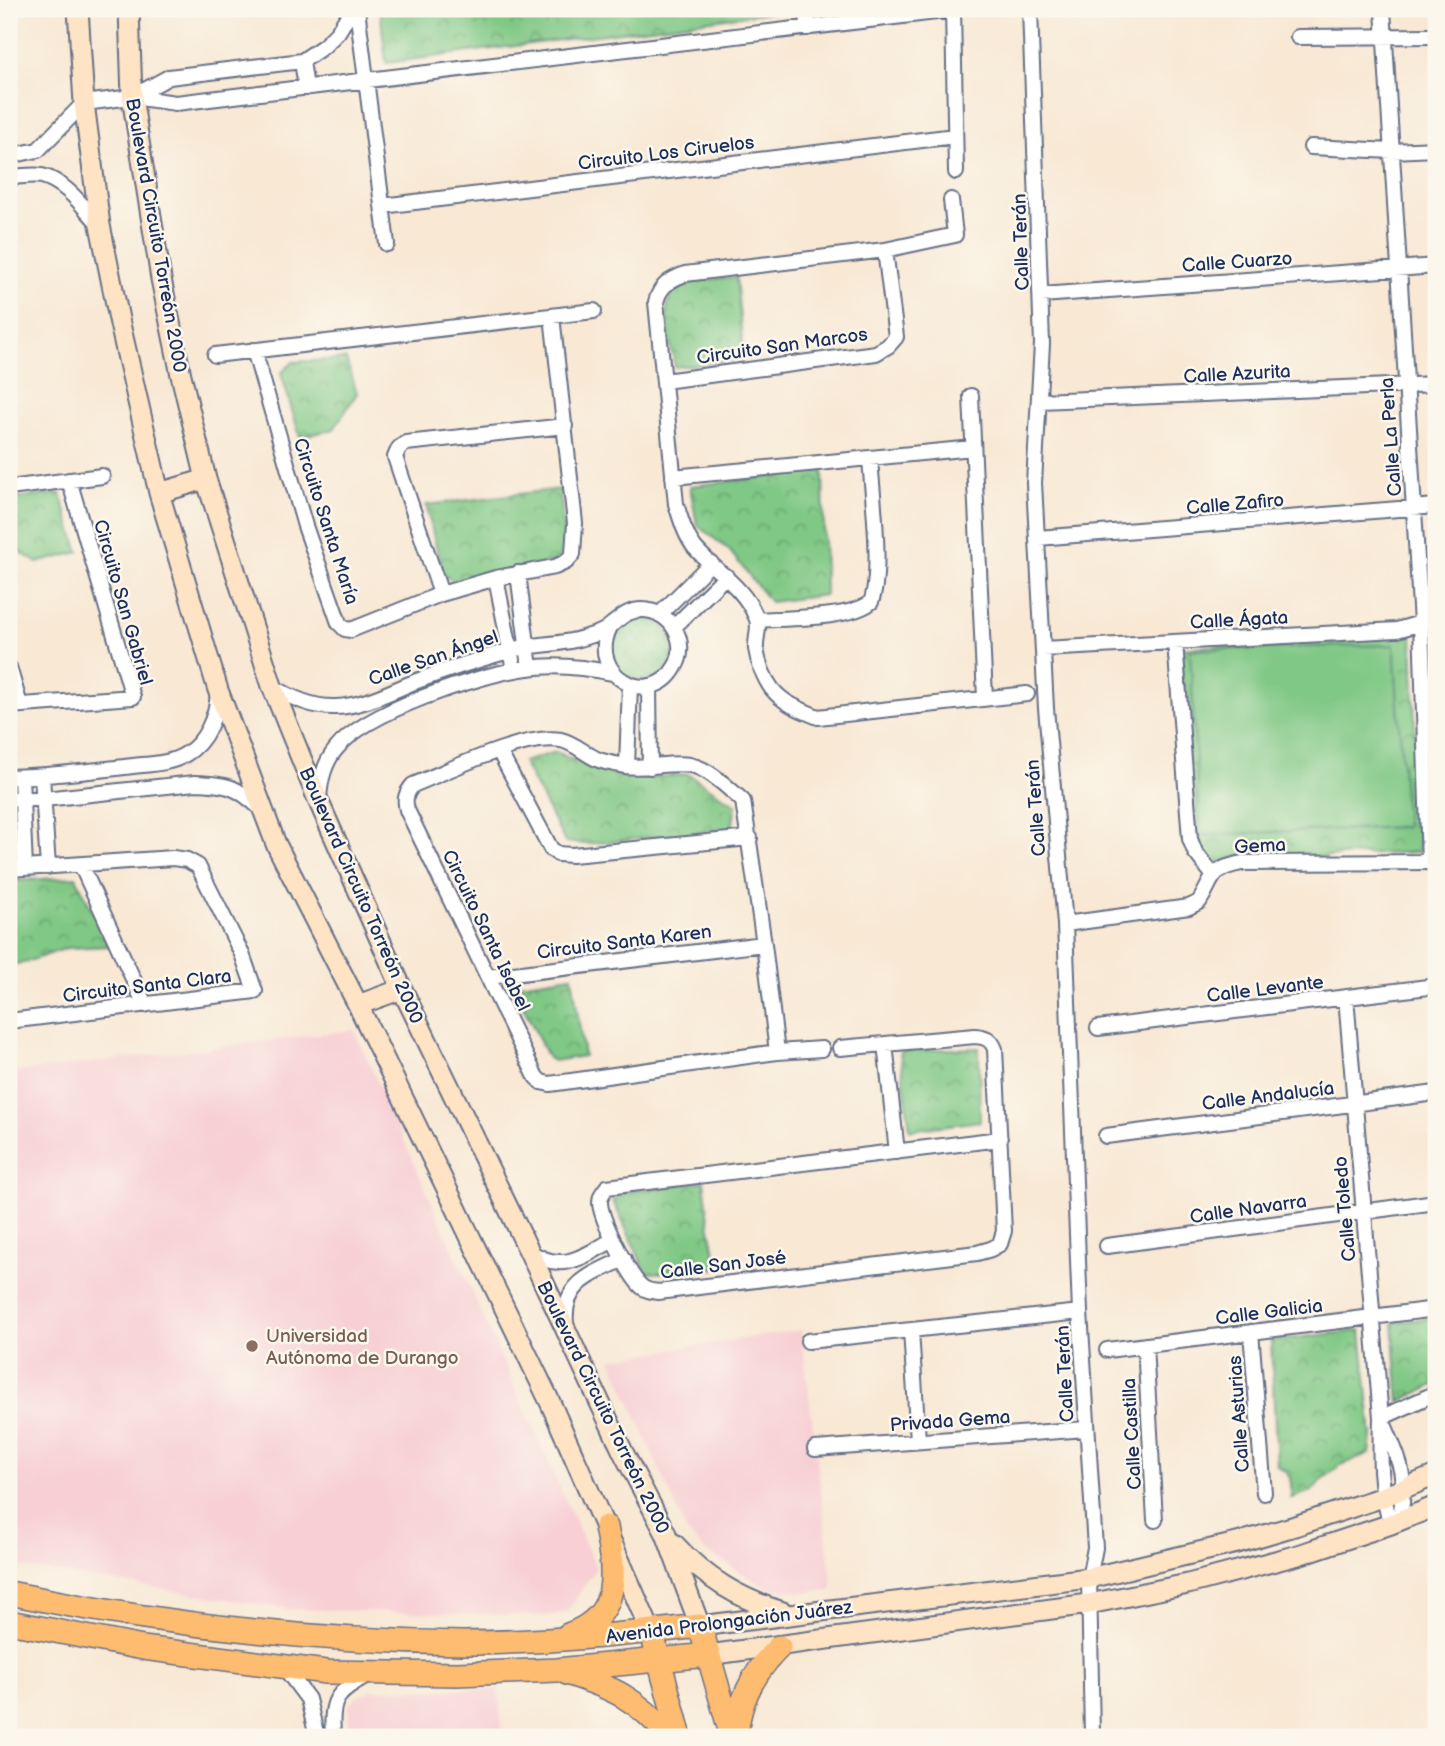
<svg xmlns="http://www.w3.org/2000/svg" width="1445" height="1746" font-family="'Balsamiq Sans',sans-serif">
<defs>
<pattern id="grass-dots" width="8" height="8" patternUnits="userSpaceOnUse" patternTransform="scale(1.75)"><rect width="8" height="8" fill="#80c885"/><path d="M2 2h.1M6 6h.1" fill="none" stroke="#68a370" stroke-width="1.8" stroke-linecap="round"/></pattern>
<pattern id="park-crowns" width="20" height="18" patternUnits="userSpaceOnUse" patternTransform="scale(1.75)"><rect width="20" height="18" fill="#80c885"/><path d="M2 6a3 3 0 1 1 6 0M12 15a3 3 0 1 1 6 0" fill="none" stroke="#68a370"/></pattern>
</defs>
<rect width="100%" height="100%" fill="#fbf7ec"/>
<filter id="ink" filterUnits="userSpaceOnUse"><feTurbulence type="fractalNoise" baseFrequency=".0143" numOctaves="2"/><feDisplacementMap in="SourceGraphic" scale="14" xChannelSelector="R" yChannelSelector="G"/><feConvolveMatrix kernelMatrix="1 2 1 2 8 2 1 2 1" color-interpolation-filters="sRGB"/></filter>
<filter id="wash" filterUnits="userSpaceOnUse"><feTurbulence type="fractalNoise" baseFrequency=".00686" numOctaves="4" result="noise"/><feDisplacementMap in="SourceGraphic" scale="28" xChannelSelector="R" yChannelSelector="G"/><feGaussianBlur stdDeviation="1.57" result="paint"/><feColorMatrix in="noise" values="0 0 0 0 0 0 0 0 0 0 0 0 0 0 0 0 0 1.4 0 .05"/><feComposite in="paint" operator="in"/></filter>
<g filter="url(#wash)">
<rect width="100%" height="100%" fill="#f8e8d4"/>
<path fill="#f7cfd4" d="M354 1030 596 1568 567 1612 545 1616 289 1609 9 1565V1073Z
M801 1330 833 1590 803 1592 767 1588 704 1550 687 1532 611 1359Z
M498 1689 503 1737H348L349 1705 356 1697 372 1690Z"/>
<path fill="url(#grass-dots)" stroke="#4e7c72" stroke-width="2" d="M611 649a31 31 0 1 1 62 0a31 31 0 1 1-62 0Z"/>
<path fill="url(#park-crowns)" stroke="#4e7c72" stroke-width="2" d="M380 9H794L386 63Z
M736 277 744 360 675 367C671 344 655 299 681 286 696 279 720 279 736 277Z
M346 359 357 393 334 429 300 437 281 373 293 362Z
M823 470 825 595 770 602 729 550 697 525 690 486Z
M560 489 565 548 556 561 455 581 446 577 441 567 426 505Z
M60 493 79 552 37 563 9 544V499Z
M1412 633 1419 852 1213 862 1200 849 1193 829 1179 648Z
M1436 695V857H1434L1428 696Z
M556 752C609 777 630 781 688 774L736 805 732 829 587 844 565 842 523 762Z
M76 877 109 946 67 948 23 963 9 965V881Z
M572 976 584 1056 553 1061 548 1058 513 985Z
M979 1048 980 1121 910 1130 900 1051Z
M704 1181 710 1228 718 1268 657 1273 646 1272 613 1201 620 1193Z
M1436 1317V1384L1399 1402 1393 1323Z
M1361 1330 1372 1436 1370 1453 1341 1465 1324 1478 1312 1491 1291 1498C1292 1482 1292 1473 1277 1466L1271 1341Z"/>
<path fill="#80c885" stroke="#4e7c72" stroke-width="2" d="M1394 645 1406 827 1200 835 1190 650Z"/>
</g>
<g filter="url(#ink)">
<g fill="none" stroke-linecap="round" stroke-linejoin="round">
<defs>
<path id="street" d="M357 9 387 244
M807 9 808 28
M953 9 956 172
M1030 9 1042 344 1034 483 1046 708 1065 924 1080 1312 1095 1548 1089 1578 1092 1737
M1383 9 1421 623 1429 863
M1298 37 1436 36
M302 61 306 88
M132 97 169 77 302 61 324 46 338 32 352 9
M1311 147 1392 151 1436 149
M9 156 38 150 84 103 132 97 176 103 953 10
M9 177C19 177 32 174 42 176 66 182 84 208 100 225
M951 200 955 235 885 250 685 274C669 280 660 286 656 302L676 504C681 520 685 535 695 548 716 572 743 586 756 617 761 626 755 638 756 649 758 662 764 678 772 689 784 704 801 710 818 717L1027 694
M382 206 955 136
M1041 295 1436 266
M254 350 305 526 339 623 345 629 351 630 441 594 496 578 555 567 566 562 573 554 575 523 552 316
M215 355 594 311
M664 381 876 353 888 346 896 337 885 250
M971 396 985 698
M1040 401 1436 384
M673 477 973 448
M9 488 102 476
M1038 538 1436 506
M518 573 530 668
M496 578 514 670
M441 594 395 457 399 448 406 443 565 426
M660 614 711 563
M758 620C786 618 851 619 871 602 883 572 872 493 870 458
M674 627 726 576
M1175 642 1190 839 1195 852 1213 875
M1043 649 1397 630 1421 623 1436 621
M9 667 20 705
M272 686C291 698 312 708 336 707 364 706 391 691 417 681 446 670 477 660 508 651 533 643 561 646 586 637 594 635 605 631 610 626 621 618 627 610 642 610 671 610 690 643 675 667 651 710 586 676 610 627
M649 686 650 767
M9 706 133 697 69 480
M499 751 551 849 558 854 572 855 750 838
M627 766 630 685
M42 776 48 867
M9 777C50 776 92 771 133 766 150 764 171 764 186 754 206 742 216 717 218 694
M21 777 25 868
M9 799H44L195 783C227 784 237 786 261 809
M319 799C320 781 324 763 336 749 366 711 478 675 527 668 555 664 584 667 612 673
M81 865 145 1005
M9 869 173 858 187 860 198 866 242 954 255 991 9 1021
M1065 924 1189 907 1199 902C1215 878 1207 870 1242 863L1436 862
M488 977 764 944
M1346 997 1381 1418C1380 1455 1379 1489 1391 1524
M1098 1028 1436 986
M885 1044 897 1152
M840 1048 975 1036C986 1037 991 1039 995 1049L1004 1231 1000 1244 991 1249 977 1253 658 1292C652 1291 647 1291 642 1287 630 1277 600 1218 600 1202 600 1196 603 1192 607 1187L1000 1139
M777 1052 764 944 743 801C728 788 710 769 690 765 669 762 647 769 625 766 617 764 607 763 599 760 586 755 575 743 561 740 521 734 451 770 413 785 406 793 404 799 407 810L536 1077 541 1082 550 1084 777 1052 822 1049
M1106 1136 1436 1093
M1107 1246 1436 1202
M529 1251C562 1274 582 1257 613 1240
M566 1323C562 1283 593 1274 624 1259
M911 1330 918 1441
M1251 1332 1264 1493
M808 1341 1080 1312
M1145 1345 1155 1520
M1107 1350 1436 1309
M1381 1418 1436 1393
M1383 1422C1401 1465 1407 1472 1400 1520
M815 1449 1087 1429
M284 1667 308 1699 317 1737
M333 1737C331 1700 334 1694 367 1676"/>
<path id="secondary" d="M78 9 84 103 100 225 120 324 159 493 218 690 276 844 358 1005 550 1402 651 1632
M129 9 132 97 161 279 181 375 206 479 272 686 318 800 402 989 529 1251 623 1452 666 1534 700 1626 1089 1578 1237 1543 1295 1526 1383 1497 1436 1475
M159 493 206 479
M358 1005 402 989
M674 1544C705 1578 739 1599 783 1612
M708 1655 1089 1604 1188 1584 1298 1555 1391 1524 1436 1506"/>
<path id="primary" d="M9 1593C158 1624 309 1641 462 1643 541 1643 622 1635 700 1626L732 1737
M9 1622 143 1648 326 1672 457 1674 557 1670 708 1655
M568 1635C622 1616 615 1573 606 1527
M655 1645 680 1737
M567 1673C614 1688 637 1699 670 1737
M736 1737C738 1702 754 1672 779 1647"/>
</defs>
<use href="#street" stroke="#687087" stroke-width="18"/>
<use href="#secondary" stroke="#687087" stroke-width="23"/>
<use href="#primary" stroke="#687087" stroke-width="26"/>
<use href="#street" stroke="#fff" stroke-width="14"/>
<use href="#secondary" stroke="#fee4c5" stroke-width="19"/>
<use href="#primary" stroke="#fdbc6f" stroke-width="23"/>
</g>
</g>
<circle fill="#8d6e63" stroke="#fbf7ec" stroke-width="2.5" cx="252" cy="1346" r="7"/>
<g text-anchor="middle" stroke-width="5" stroke-linejoin="round" paint-order="stroke">
<g font-size="19" fill="#1b2f5e" stroke="#fbf7ec">
<text transform="translate(666 152) rotate(-7)" y="7">Circuito Los Ciruelos</text>
<text transform="translate(157 235) rotate(80)" y="7">Boulevard Circuito Torreón 2000</text>
<text transform="translate(1020 242) rotate(-92)" y="7">Calle Terán</text>
<text transform="translate(1237 261) rotate(-4)" y="7">Calle Cuarzo</text>
<text transform="translate(782 345) rotate(-8)" y="7">Circuito San Marcos</text>
<text transform="translate(1237 373) rotate(-3)" y="7">Calle Azurita</text>
<text transform="translate(1390 437) rotate(-94)" y="7">Calle La Perla</text>
<text transform="translate(1235 503) rotate(-5)" y="7">Calle Zafiro</text>
<text transform="translate(327 521) rotate(72)" y="7">Circuito Santa María</text>
<text transform="translate(124 602) rotate(74)" y="7">Circuito San Gabriel</text>
<text transform="translate(1239 619) rotate(-3)" y="7">Calle Ágata</text>
<text transform="translate(433 657) rotate(-19)" y="7">Calle San Ángel</text>
<text transform="translate(1035 808) rotate(-94)" y="7">Calle Terán</text>
<text transform="translate(1260 845) rotate(-3)" y="7">Gema</text>
<text transform="translate(362 895) rotate(66)" y="7">Boulevard Circuito Torreón 2000</text>
<text transform="translate(487 930) rotate(64)" y="7">Circuito Santa Isabel</text>
<text transform="translate(624 941) rotate(-7)" y="7">Circuito Santa Karen</text>
<text transform="translate(147 985) rotate(-7)" y="7">Circuito Santa Clara</text>
<text transform="translate(1265 988) rotate(-7)" y="7">Calle Levante</text>
<text transform="translate(1268 1095) rotate(-7)" y="7">Calle Andalucía</text>
<text transform="translate(1248 1208) rotate(-8)" y="7">Calle Navarra</text>
<text transform="translate(1344 1209) rotate(-95)" y="7">Calle Toledo</text>
<text transform="translate(723 1264) rotate(-7)" y="7">Calle San José</text>
<text transform="translate(1269 1311) rotate(-7)" y="7">Calle Galicia</text>
<text transform="translate(1064 1374) rotate(-93)" y="7">Calle Terán</text>
<text transform="translate(604 1407) rotate(64)" y="7">Boulevard Circuito Torreón 2000</text>
<text transform="translate(1238 1414) rotate(-94)" y="7">Calle Asturias</text>
<text transform="translate(950 1420) rotate(-4)" y="7">Privada Gema</text>
<text transform="translate(1131 1434) rotate(-93)" y="7">Calle Castilla</text>
<text transform="translate(729 1621) rotate(-7)" y="7">Avenida Prolongación Juárez</text>
</g>
<g font-size="19" fill="#785e54" stroke="#fbf7ec" text-anchor="start">
<text x="266" y="1342">Universidad<tspan x="266" dy="22">Autónoma de Durango</tspan></text>
</g>
</g>
<rect width="1445" height="1746" fill="none" stroke="#fbf7ec" stroke-width="35"/>
</svg>
